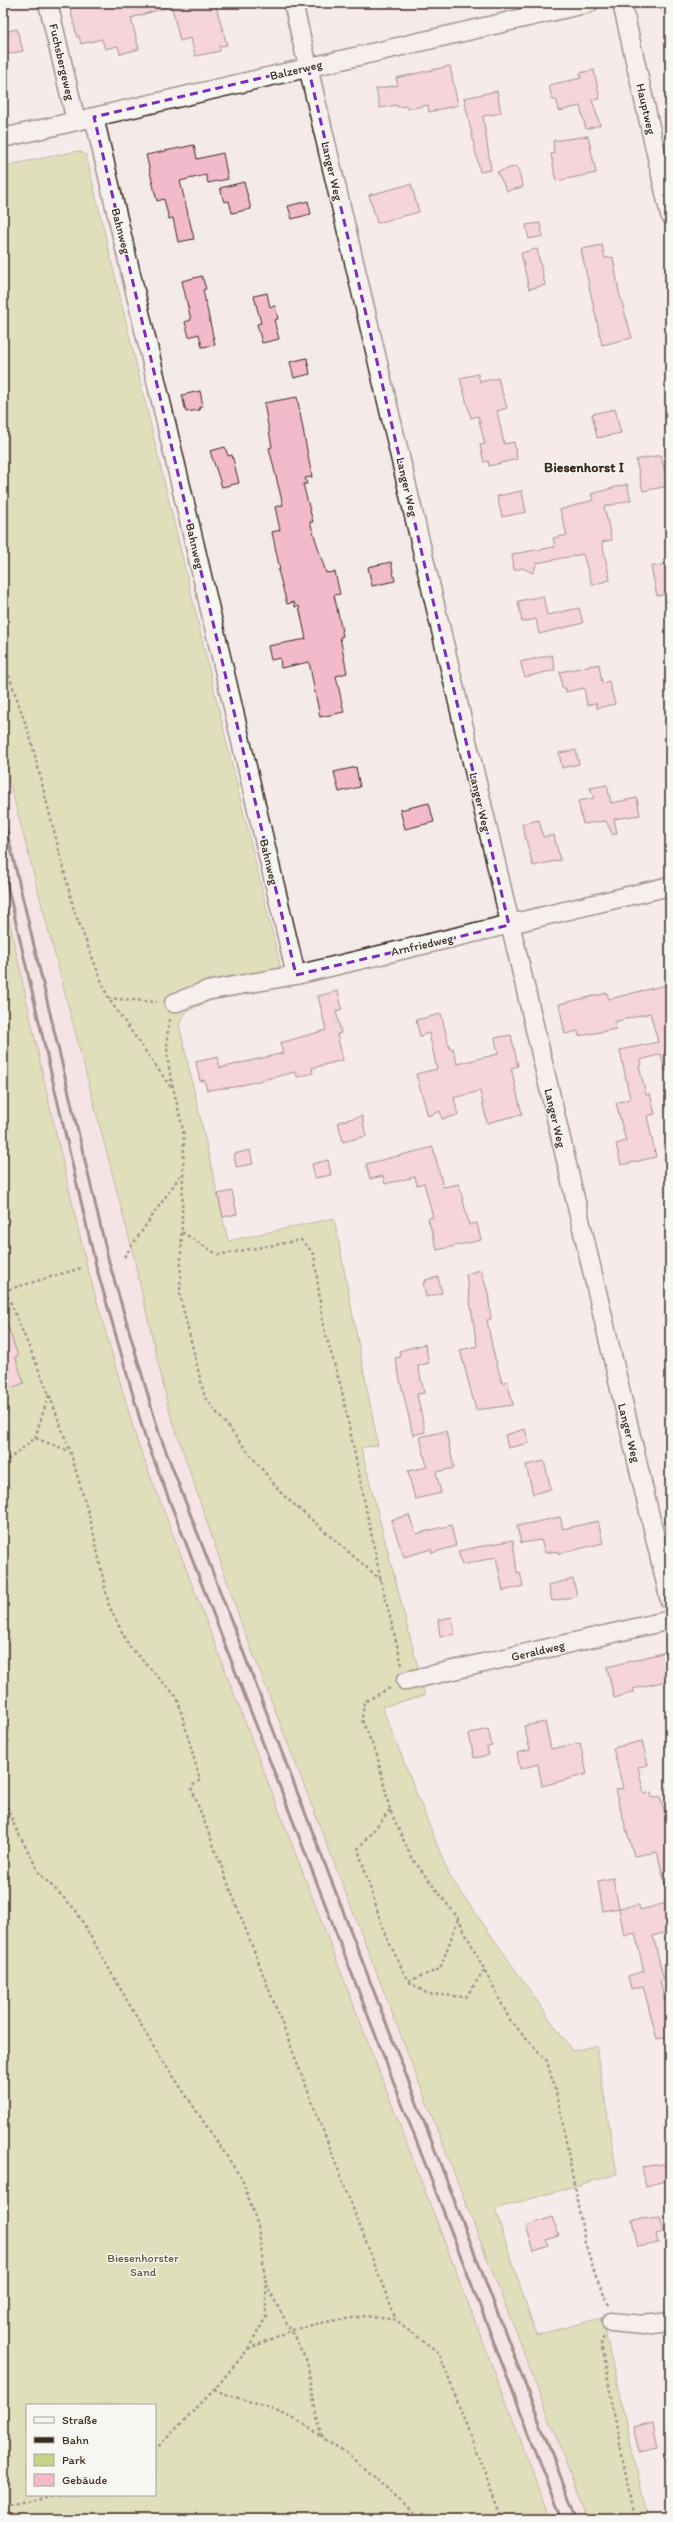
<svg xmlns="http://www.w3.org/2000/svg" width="673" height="2522" font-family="Itim,sans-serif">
<rect width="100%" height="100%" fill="#f5eaea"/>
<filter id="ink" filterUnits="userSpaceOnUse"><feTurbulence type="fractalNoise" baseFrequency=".025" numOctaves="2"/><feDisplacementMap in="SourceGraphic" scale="8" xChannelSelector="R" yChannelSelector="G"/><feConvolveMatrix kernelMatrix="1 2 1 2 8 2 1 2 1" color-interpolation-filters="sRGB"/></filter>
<g filter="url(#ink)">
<path fill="#f4dce1" d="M3 757 131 1245 169 1410 242 1625 589 2519H551L137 1441 87 1267 49 1103 3 892Z"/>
<path fill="#c6d286" stroke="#807e52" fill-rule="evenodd" d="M78 151 86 155 281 969 187 1011 179 1024 228 1241 334 1218 378 1445 361 1448 425 1695 382 1707 449 1875 572 2051 596 2046 617 2174 495 2209 536 2335 602 2318 648 2519H588L242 1625 169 1410 131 1245 3 757V166Z
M3 892 49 1103 87 1267 137 1441 551 2519H3ZM27 2405H155V2495H27Z"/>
<path fill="#f3bacc" stroke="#3b2a1e" d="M69 3H167L168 7 131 18 139 49 120 54 118 46 105 49 102 39 81 44 79 36 77 37Z
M171 3H215L227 45 219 46 220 51 195 56 191 38 180 41Z
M17 29 23 51 3 55V32Z
M450 66 458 105 429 112 428 105 407 109V106L397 107 396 105 380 108 376 89 398 85 396 78Z
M594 70 600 99 592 100 600 125 586 129 580 106 559 111 557 101 552 99 549 85 581 78 580 73Z
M497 91 501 113 483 116 491 170 480 172 464 98Z
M588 136 596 173 556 181 551 154 554 153 553 141Z
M194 145 197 159 223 153 228 179 208 183 206 175 180 181 194 239 178 242 173 218 169 219 164 199 157 201 146 155Z
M517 166 523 187 507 191 497 172Z
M244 182 251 209 232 213 229 201 224 202 220 188Z
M411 184 419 212 377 223 369 195Z
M308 201 311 214 292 219 288 206Z
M540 223 543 236 529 239 526 225Z
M602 245 605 258 613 257 619 292 632 338 602 345 581 249Z
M537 249 545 285 529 289 521 253Z
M202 276 206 289 203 290 215 345 202 347 199 334 189 337 185 322 191 320 182 281Z
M267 293 270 307 275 306 278 319 274 320 279 339 262 343 257 324 261 323 254 296Z
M307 358 310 374 294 378 290 362Z
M478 374 480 382 498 378 507 408 497 411 504 444 514 442 517 459 489 466 488 461 484 462 480 445 485 444 478 416 471 418 460 378Z
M200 391 203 406 199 407 200 410 186 412 182 395Z
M297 397 312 477 305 478 307 484H303L313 522H310L326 573 335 572 340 594 334 595 343 636 340 637 347 673 336 676 344 712 320 717 309 662 281 668 280 658 271 660 268 646 306 639 299 606 295 607 294 602 287 604 278 570H280L272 532 280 530 275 507 283 505 269 448 272 447 264 403Z
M615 409 621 433 597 438 592 414Z
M225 447 228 456 232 455 239 483 222 487 210 451Z
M661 455 668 486 643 491 636 460Z
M627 484 631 500 604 507 612 540 602 542 610 580 592 585 583 554 537 563 533 573 523 568 514 570 512 554 555 547 553 538 567 535 560 510 593 500 591 494Z
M522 491 526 512 502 517 497 496Z
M391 562 395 581 372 586 368 567Z
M670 563V593L657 596 651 567Z
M543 596 547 615 579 608 583 623 539 634 536 619 522 622 518 601Z
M552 655 555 670 525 677 520 662Z
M599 664 602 683 609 681 615 704 597 708 596 703 587 705 584 688 566 692V688H562L560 672Z
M576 750 579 764 562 768 559 753Z
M356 767 360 787 339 792 334 772Z
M607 785 611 803 637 798 640 815 614 819 617 833 613 835 606 821 583 824 578 801 594 798 590 788Z
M429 803 434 822 405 829 400 810Z
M539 820 543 837 554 835 560 860 533 866 522 824Z
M670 984V1070L665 1071 661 1054 641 1060 642 1065 639 1066 646 1095 650 1094 655 1114 647 1116 656 1157 621 1165 616 1144 626 1141 616 1103 630 1099 620 1050 658 1042 650 1013 614 1022 616 1029 579 1036 578 1031 565 1034 559 1004 607 993 609 999Z
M338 991 342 1009 336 1011 341 1033 337 1034 343 1060 312 1068 313 1073 297 1077 295 1072 234 1087 207 1090 204 1080 200 1081 196 1062 218 1057 220 1068 283 1053 280 1043 326 1030 318 996Z
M441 1014 450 1049 453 1048 457 1064 498 1054 495 1038 511 1035 518 1066 511 1068 522 1114 487 1123 480 1091 454 1098 458 1115 442 1119 440 1111 428 1116 416 1074 437 1069 429 1033 420 1036 416 1020Z
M362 1116 366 1136 343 1142 338 1122Z
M433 1147 443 1187 459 1184 469 1225 477 1223 481 1240 437 1250 428 1218 433 1217 424 1183 417 1185 415 1177 385 1184 383 1176 370 1179 366 1164Z
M250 1150 253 1164 236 1167 234 1154Z
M328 1160 331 1175 315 1178 312 1164Z
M232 1191 237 1214 223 1217 218 1194Z
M481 1270 488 1293 491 1319 487 1320 493 1351 502 1383 507 1381 513 1405 476 1410 460 1350 477 1346 466 1274Z
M438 1277 442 1293 426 1297 423 1283 426 1282 425 1280Z
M3 1318H5L18 1356 15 1357 24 1383 3 1391Z
M425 1344 429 1363 418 1366 424 1393 417 1394 425 1432 413 1435 395 1358 400 1357 399 1351Z
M525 1429 529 1443 508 1448 505 1435Z
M446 1431 454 1468 436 1472 441 1493 415 1499 408 1471 427 1467 420 1437Z
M544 1461 551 1489 533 1494 526 1465Z
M409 1515 416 1534 451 1525 456 1546 432 1553 431 1549 404 1557 391 1520Z
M560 1517 563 1529 598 1521 603 1543 559 1554 558 1551 545 1553 541 1540 521 1543 517 1526Z
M513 1540 517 1573 520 1572 523 1586 503 1591 496 1557 462 1565 458 1551Z
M573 1579 577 1596 552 1601 548 1585Z
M452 1617 455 1634 440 1637 438 1620Z
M670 1651V1680L633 1689 634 1692 614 1698 607 1667Z
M545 1722 551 1749 580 1743 587 1774 542 1786 538 1764 520 1769 517 1753 530 1750 524 1726Z
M488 1729 492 1746 487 1747 489 1755 474 1758 469 1734Z
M642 1741 648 1765 638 1767 644 1794 651 1792 652 1798 660 1796 667 1820 670 1819V1884H665L657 1852 634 1856 615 1790 623 1788 613 1748Z
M613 1878 619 1908 639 1905 640 1910 670 1902V1931L653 1936 664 1980 660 1981 668 2014H670V2036L657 2039 643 1986 631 1989 628 1976 644 1971 635 1933 624 1936 619 1908 603 1911 598 1881Z
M670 2163V2180L646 2186 642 2167Z
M552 2217 559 2236 546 2240 549 2246 534 2251 526 2226Z
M660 2217 664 2232 656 2234 658 2243 638 2247 632 2220Z
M653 2422 658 2447 639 2451 633 2427Z"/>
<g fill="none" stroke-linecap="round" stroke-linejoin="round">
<defs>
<path id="minor" d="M48 3 76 121
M293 3 670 1601
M622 3 670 215
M94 117 296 975
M3 138 589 3
M174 1003 206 991 296 975 670 886
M406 1681 670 1620
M611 2322 643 2325 670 2322"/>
</defs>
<use href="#minor" stroke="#3b2a1e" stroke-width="21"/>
<path stroke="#3b2a1e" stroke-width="2.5" stroke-dasharray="3 3" stroke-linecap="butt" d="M3 658 31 740 74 910 108 998 172 1089
M108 998 157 1002
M170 1019C160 1059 178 1097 184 1137L180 1296 205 1398 282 1494 381 1580
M182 1232 218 1255 301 1240 314 1254 323 1325 341 1387 381 1581 402 1665
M124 1257 182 1173
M3 1285 49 1394 70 1451 91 1522 109 1606 129 1646 177 1697 200 1780 191 1787 396 2320
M3 1291 81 1268
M35 1438 49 1394
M3 1464 35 1438 69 1451
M390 1688 364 1702 362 1720 377 1755 390 1810 411 1857 458 1918 510 2020 547 2061 559 2104 585 2243 596 2277 609 2305
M3 1795 14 1825 40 1874 75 1909 153 2046 242 2179 258 2226 266 2284V2317L248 2349 214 2390 155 2450
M390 1810 358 1849 384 1932 408 1981 440 1969 458 1919
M409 1982 428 1994 466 1997 485 1969
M266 2284 307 2361 316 2414 323 2438 348 2454 420 2519
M604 2337 601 2342 603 2354 634 2519
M248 2349 292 2330 325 2322 366 2316 396 2320 439 2353 502 2519
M214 2390C252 2403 292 2412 323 2438
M3 2507 60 2495"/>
<use href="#minor" stroke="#f6f6f2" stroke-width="18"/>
<path stroke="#3b2a1e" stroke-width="3" d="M3 815 109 1262 159 1433 577 2519
M3 867 96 1266 145 1437 562 2519"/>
</g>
</g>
<path d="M0 0H673V2522H0ZM308 67 509 925 296 975 94 117Z" fill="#f5eaea" fill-opacity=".55" fill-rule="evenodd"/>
<path fill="none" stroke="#7b2cbf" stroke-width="3" stroke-dasharray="8 5" stroke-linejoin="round" d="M308 67 509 925 296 975 94 117Z"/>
<g text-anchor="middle" stroke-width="3" stroke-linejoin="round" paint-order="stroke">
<g font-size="12" fill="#3b2a1e" stroke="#f6f6f2">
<text transform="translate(62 62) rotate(77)" y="4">Fuchsbergeweg</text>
<text transform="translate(296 70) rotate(-13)" y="4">Balzerweg</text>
<text transform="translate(646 109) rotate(77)" y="4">Hauptweg</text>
<text transform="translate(332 171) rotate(77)" y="4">Langer Weg</text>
<text transform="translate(121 231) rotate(76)" y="4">Bahnweg</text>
<text transform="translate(407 487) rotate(77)" y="4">Langer Weg</text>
<text transform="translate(195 546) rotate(77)" y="4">Bahnweg</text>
<text transform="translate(480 802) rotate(77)" y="4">Langer Weg</text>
<text transform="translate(269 862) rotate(77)" y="4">Bahnweg</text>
<text transform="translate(422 945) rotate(-13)" y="4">Arnfriedweg</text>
<text transform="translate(555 1118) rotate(77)" y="4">Langer Weg</text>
<text transform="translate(629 1433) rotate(76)" y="4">Langer Weg</text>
<text transform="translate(538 1651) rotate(-13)" y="4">Geraldweg</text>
</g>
<g font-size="12" fill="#5e5438" stroke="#f6f6f2">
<text x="143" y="2262">Biesenhorster<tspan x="143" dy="14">Sand</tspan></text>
</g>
<g font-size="14" font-weight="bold" fill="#3b2a1e" stroke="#f6f6f2">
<text x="584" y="472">Biesenhorst I</text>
</g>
</g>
<rect width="673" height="2522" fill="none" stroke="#f6f6f2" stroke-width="16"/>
<rect x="8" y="8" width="657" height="2506" fill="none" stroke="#3b2a1e" stroke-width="1.5" filter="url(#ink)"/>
<rect x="26" y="2404" width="130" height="92" fill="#f6f6f2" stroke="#aba49d"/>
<rect x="34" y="2417" width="20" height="6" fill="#f6f6f2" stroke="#aba49d"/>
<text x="62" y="2424" font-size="12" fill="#3b2a1e">Straße</text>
<rect x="34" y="2437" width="20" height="6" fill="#3b2a1e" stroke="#aba49d"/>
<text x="62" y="2444" font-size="12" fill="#3b2a1e">Bahn</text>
<rect x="34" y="2454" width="20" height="12" fill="#c6d286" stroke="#aba49d"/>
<text x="62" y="2464" font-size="12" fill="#3b2a1e">Park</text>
<rect x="34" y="2474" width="20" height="12" fill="#f3bacc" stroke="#aba49d"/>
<text x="62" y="2484" font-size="12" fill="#3b2a1e">Gebäude</text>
</svg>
